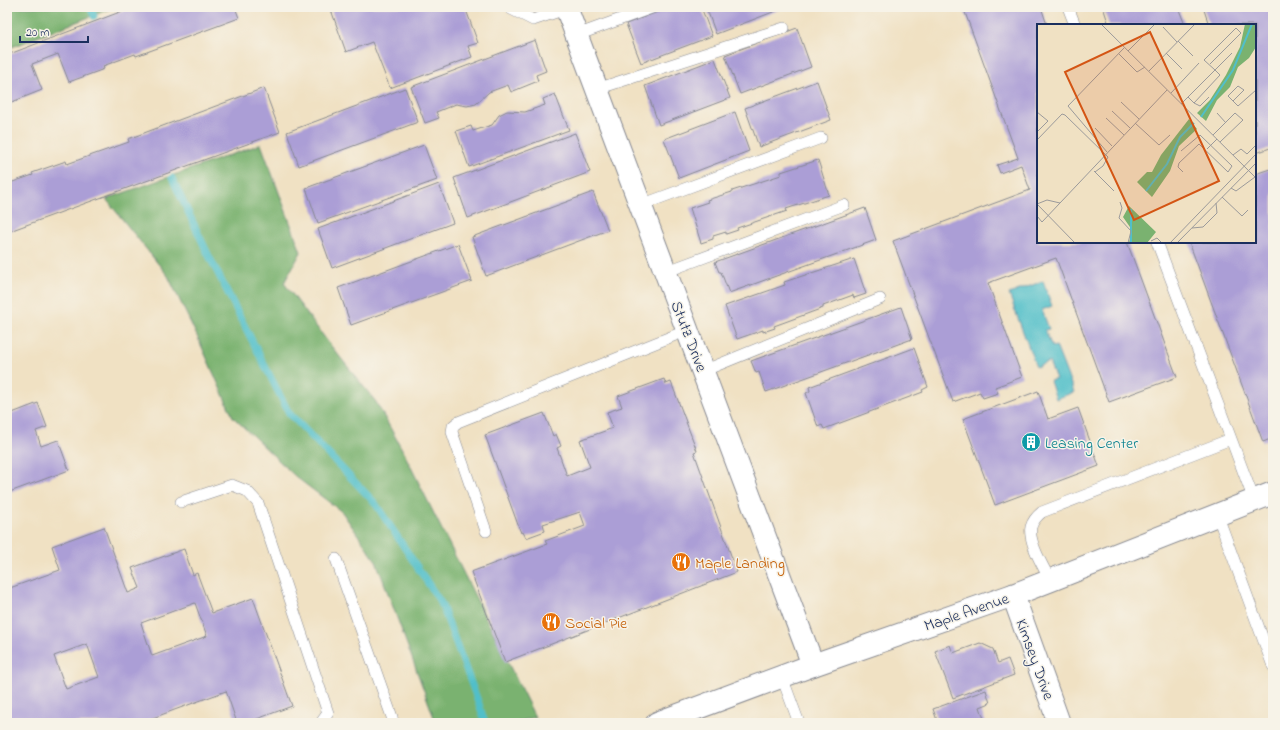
<svg xmlns="http://www.w3.org/2000/svg" width="1280" height="730" font-family="'Indie Flower',sans-serif">
<rect width="100%" height="100%" fill="#f7f3e8"/>
<filter id="ink" filterUnits="userSpaceOnUse"><feTurbulence type="fractalNoise" baseFrequency=".025" numOctaves="2"/><feDisplacementMap in="SourceGraphic" scale="8" xChannelSelector="R" yChannelSelector="G"/><feConvolveMatrix kernelMatrix="1 2 1 2 8 2 1 2 1" color-interpolation-filters="sRGB"/></filter>
<filter id="wash" filterUnits="userSpaceOnUse"><feTurbulence type="fractalNoise" baseFrequency=".012" numOctaves="4" result="noise"/><feDisplacementMap in="SourceGraphic" scale="16" xChannelSelector="R" yChannelSelector="G"/><feGaussianBlur stdDeviation="0.9" result="paint"/><feColorMatrix in="noise" values="0 0 0 0 0 0 0 0 0 0 0 0 0 0 0 0 0 1.4 0 .05"/><feComposite in="paint" operator="in"/></filter>
<g filter="url(#wash)">
<rect width="100%" height="100%" fill="#f0e1c3"/>
<path fill="#7ab270" stroke="#4a7067" d="M7 7H115L7 49Z
M261 144 301 252 284 283 328 342 376 402 402 449 535 717 515 723H436L376 561 342 512 296 477 233 417 197 336 168 276 106 199Z"/>
<path fill="#51bfc9" stroke="#367794" d="M1043 281 1052 306 1042 310 1049 329 1045 330 1052 347 1056 346 1074 392 1056 399 1050 381 1056 379 1049 362 1036 367 1009 294Z"/>
<g fill="none" stroke-linecap="round" stroke-linejoin="round">
<path stroke="#51bfc9" stroke-width="7" d="M90 7 94 16
M172 178 208 254 289 413 375 503 441 603 479 704 485 723"/>
</g>
<g id="blocks">
<path fill="#ab9ed6" fill-rule="evenodd" d="M133 7H235L239 18 136 56 135 54 103 66 104 69 69 82 58 54 32 64 42 90 7 104V55Z
M330 7H465L478 43 468 46 472 57 390 88 372 42 346 52Z
M671 7H701L712 36 641 63 626 24Z
M706 7H786L716 34Z
M963 7H1041L1047 25H1038V242H1127L1177 377 1109 402 1056 258 988 283 1022 377 995 387 998 393 983 398 980 392 953 402 893 241 1030 190 1021 165 1000 173 997 165 1018 158Z
M1103 7H1178L1185 25H1109Z
M1203 7H1273V147L1256 153 1255 149V25H1209Z
M797 28 811 67 740 94 725 55Z
M535 40 546 71 536 75 538 81 511 92 508 85 489 92 476 104 467 106 456 104 436 112 439 118 425 123 411 87Z
M715 59 730 98 659 125 645 86Z
M817 81 831 120 759 147 745 108Z
M264 88 280 132 7 232V184L33 175 32 173 66 161 67 164 129 142 128 139Z
M405 88 418 122 299 166 287 132Z
M555 94 569 130 469 167 456 131 471 126 473 131 492 125 499 115 507 111 525 112 545 105 543 99Z
M735 112 749 151 679 178 664 139Z
M575 133 590 172 468 218 454 178Z
M424 145 437 180 318 223 306 188Z
M818 160 829 195 786 209 787 211 737 228 738 230 726 234V232L713 236V239L701 243 690 208 708 202 707 200 732 192V191L781 175V172Z
M1273 168V438L1263 442 1189 242H1255V174Z
M439 184 453 223 332 268 318 229Z
M593 192 608 230 486 276 472 237Z
M865 208 876 240 729 293 721 272H719L715 262Z
M458 244 472 281 351 325 338 288Z
M854 259 866 294 854 298 853 295 823 306V308L774 326 775 328 763 332V330L737 339 725 306 785 285 784 282Z
M901 307 912 339 766 392 759 372 756 373 751 361Z
M914 348 928 387 922 390 923 392 824 429 822 425 818 427 806 393 810 391 809 387Z
M664 379 666 384 671 382 697 451 694 452 737 572 505 662 471 572 547 544 545 541 585 526 580 512 543 524 545 531 526 538 523 532 521 533 485 435 544 413 553 436 556 434 561 446 557 448 567 476 590 467 580 440 613 428 607 412 622 407 618 396Z
M1038 391 1048 419 1078 408 1099 466 995 505 963 419Z
M38 403 47 427 36 431 41 446 58 440 69 470 7 493V415Z
M104 527 128 593 140 588 132 568 184 549 193 575 197 573 212 613 253 598 292 706 246 723H237L226 691 150 719 151 723H7V589L60 570 52 546ZM195 603 207 636 152 656 141 623ZM87 644 99 677 66 689 54 656Z
M980 643 993 649 998 663 1008 659 1014 675 953 698 935 651 950 645 953 653Z
M986 690 990 703 980 707 985 722 981 723H938L933 709Z"/>
</g>
</g>
<g filter="url(#ink)">
<use href="#blocks" fill-opacity="0" stroke="#868890" stroke-width="1"/>
<g fill="none" stroke-linecap="round" stroke-linejoin="round">
<defs>
<path id="lane" d="M510 7 511 9 533 20 571 7
M1068 7 1075 25
M577 35 654 7
M597 89 784 28
M641 205 821 138
M1157 242 1254 500
M665 272 844 205
M703 371 880 299
M181 502 232 485 247 491 258 503 328 713 321 723
M1217 514 1273 666
M486 531 452 432 453 426 458 422 688 330
M336 559 392 717 393 723
M1050 580C1043 566 1028 542 1031 527 1033 520 1037 516 1042 512L1231 439
M782 677 799 723"/>
<path id="street" d="M566 7 813 665
M1013 595 1059 723"/>
<path id="secondary" d="M657 723 813 665 1013 595 1273 493"/>
</defs>
<use href="#lane" stroke="#868890" stroke-width="12"/>
<use href="#street" stroke="#868890" stroke-width="24"/>
<use href="#secondary" stroke="#868890" stroke-width="24"/>
<use href="#lane" stroke="#fff" stroke-width="11"/>
<use href="#street" stroke="#fff" stroke-width="22"/>
<use href="#secondary" stroke="#fff" stroke-width="22"/>
</g>
</g>
<defs>
<symbol id="building-disc" viewBox="-11 -11 22 22"><circle r="9.5" fill="#0f9aa8" stroke="#f7f3e8"/><path d="M-4-6H4V6H1V3H-1V6H-4ZM-2.5-4.3h1.7v1.8h-1.7ZM.8-4.3h1.7v1.8H.8ZM-2.5-1h1.7V.8h-1.7ZM.8-1h1.7V.8H.8Z" fill="#fff"/></symbol>
<symbol id="restaurant-disc" viewBox="-11 -11 22 22"><circle r="9.5" fill="#e8710a" stroke="#f7f3e8"/><path d="M-5-6h1v4h1v-4h1v4h1v-4h1v5L-1.5 .5V6h-2V.5L-5-1ZM5-6V6H3V1.5H1.5Q1.5-4 5-6Z" fill="#fff"/></symbol>
</defs>
<g fill-rule="evenodd">
<use href="#building-disc" x="1020" y="431" width="22" height="22"/>
<use href="#restaurant-disc" x="670" y="551" width="22" height="22"/>
<use href="#restaurant-disc" x="540" y="611" width="22" height="22"/>
</g>
<g text-anchor="middle" stroke-width="3" stroke-linejoin="round" paint-order="stroke">
<g font-size="16" fill="#1b2f5e" stroke="#f7f3e8">
<text transform="translate(690 336) rotate(69)" y="6">Stutz Drive</text>
<text transform="translate(966 611) rotate(-19)" y="6">Maple Avenue</text>
<text transform="translate(1036 659) rotate(70)" y="6">Kimsey Drive</text>
</g>
<g font-size="16" fill="#0d838f" stroke="#f7f3e8" text-anchor="start">
<text x="1045" y="448">Leasing Center</text>
</g>
<g font-size="16" fill="#c56008" stroke="#f7f3e8" text-anchor="start">
<text x="695" y="568">Maple Landing</text>
<text x="565" y="628">Social Pie</text>
</g>
</g>
<g transform="translate(1037 24)">
<rect width="219" height="219" fill="#f0e1c3"/>
<path d="M208 0H219V23L212 34 201 43 193 63 180 76 169 97 160 89 173 76 189 51 203 23ZM152 95 160 105 142 122 133 147 115 173 100 158 110 148H115L124 131ZM92 182 119 208 110 219H92L95 206 86 193Z" fill="#7ab270"/>
<path fill="none" stroke="#51bfc9" stroke-width="2" d="M164 93 196 46 215 0M109 167 130 140 143 113 157 99M94 219V185"/>
<path fill="none" stroke="#9b9a9b" stroke-width="1" d="M64 0 219 154M126 3 140 18M141 17 156 32M91 27 118 0M129 29 145 45M82 30 100 48 108 43M112 47 158 0M134 69 162 39M151 73 157 79 183 51 178 46 195 29M196 77 207 66 201 62 191 72 201 82 219 66M84 78 102 95M157 79 163 82 172 73M144 80 178 46 167 36 199 4 204 9 173 40M75 87 93 104M0 88 11 97 0 108M180 89 189 99M69 94 87 111M98 99 122 121 133 111M58 104 75 122M176 111 198 89 206 96 183 118M0 116 25 90 28 91 71 133 66 142 58 148M170 125 180 115M144 127 163 111 195 142 191 148 162 120 142 139 141 143 146 148M70 128 31 82 87 24M196 131 204 125 210 130 219 121M57 147 77 167M194 164 199 167 218 153M185 173 205 192 211 186M83 178 85 184 82 194 94 207 91 219M0 180 38 219M0 180 10 176 23 179M0 192 5 198 130 66M155 204 166 203 180 189 179 179M114 217 120 214 125 219M133 219 219 130M140 219 219 139"/>
<path fill="#d45514" fill-opacity="0.15" stroke="#d45514" stroke-width="2" d="M113 8 182 157 97 196 28 48Z"/>
<rect width="219" height="219" fill="none" stroke="#1b2f5e" stroke-width="2"/>
</g>
<rect width="1280" height="730" fill="none" stroke="#f7f3e8" stroke-width="24"/>
<path d="M20 36v6h68v-6" fill="none" stroke="#1b2f5e" stroke-width="2"/>
<text x="26" y="36" font-size="12" fill="#1b2f5e" stroke="#f7f3e8" stroke-width="3" paint-order="stroke">20 m</text>
</svg>
